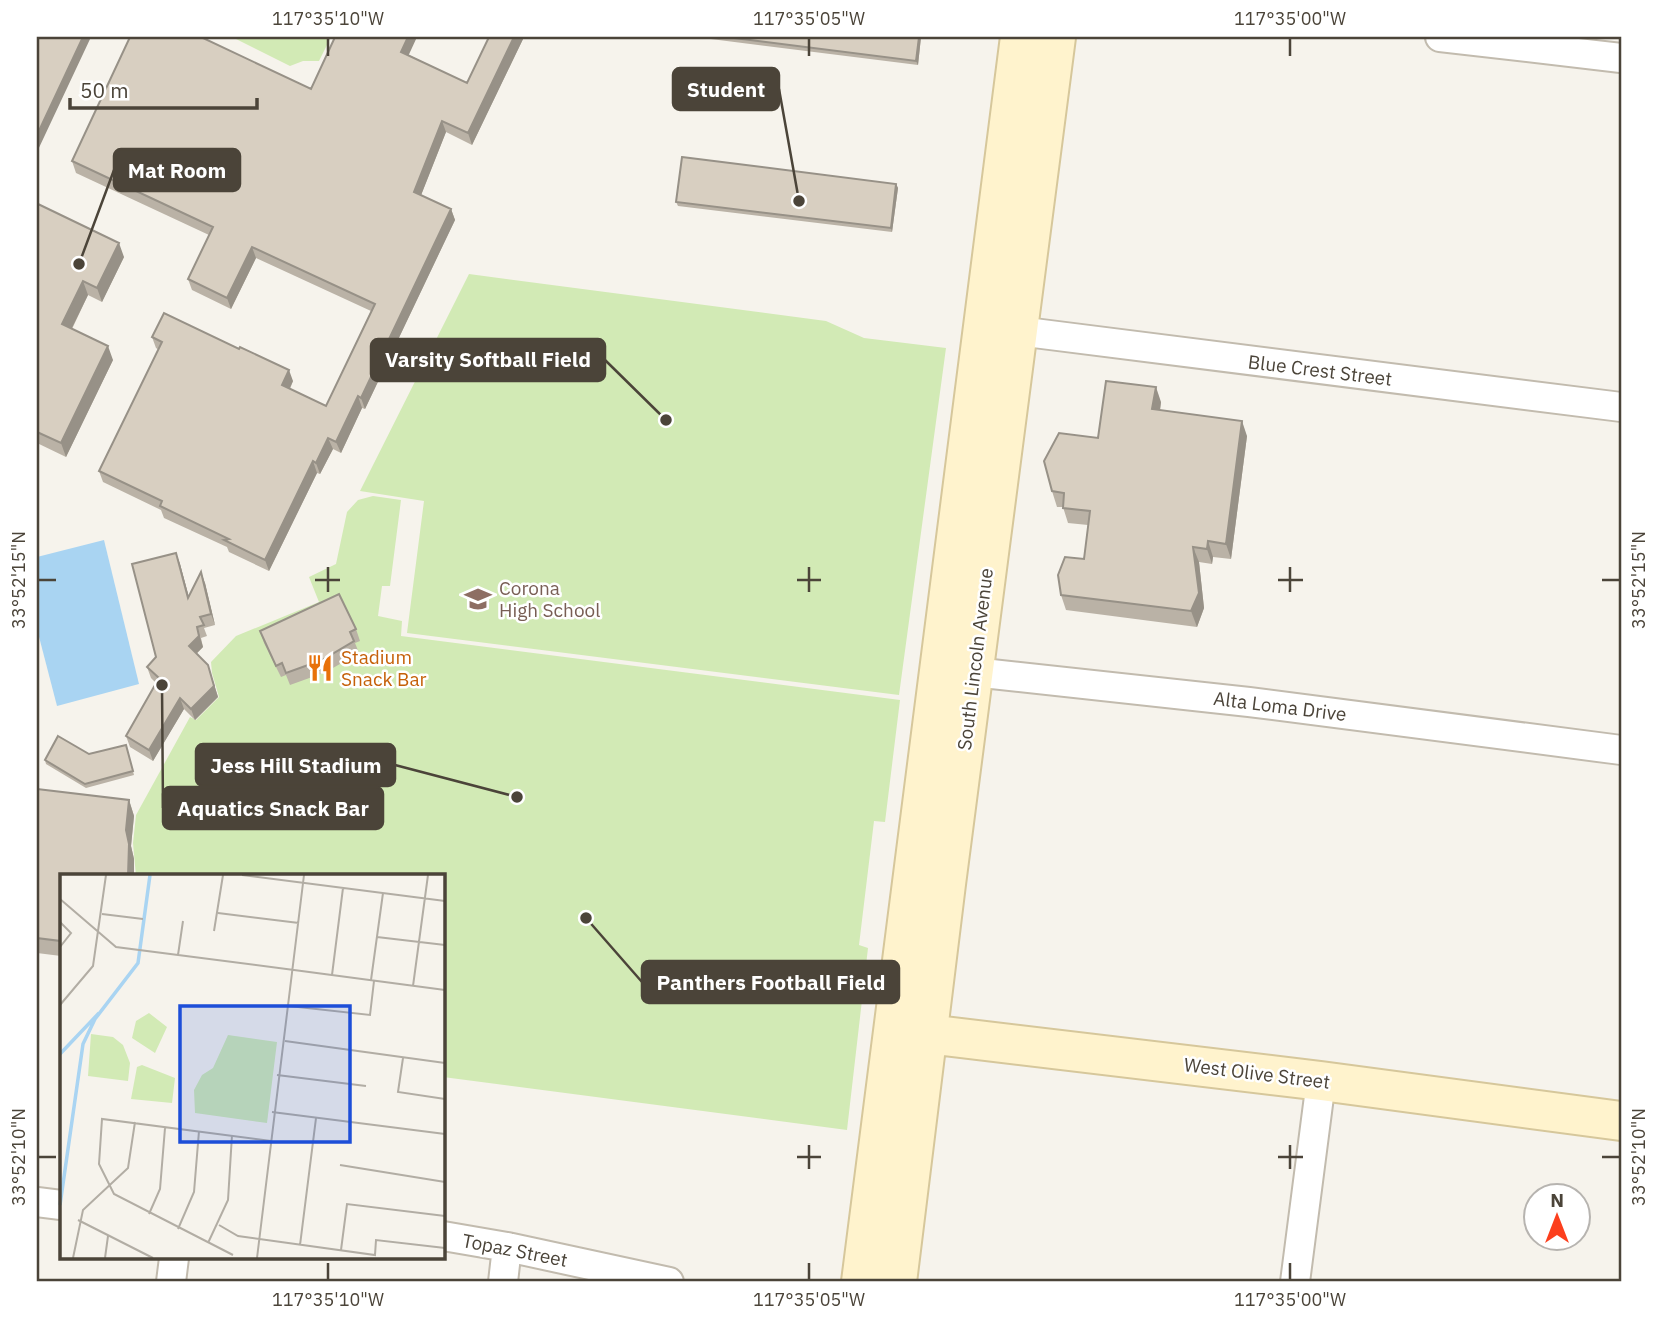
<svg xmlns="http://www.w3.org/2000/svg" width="1658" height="1319" font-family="'IBM Plex Sans',sans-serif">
<rect width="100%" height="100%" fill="#f6f3ec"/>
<path fill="#d2eab5" d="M232 37H331L319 61H303L290 66Z
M469 274 826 321 864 338 946 348 899 695 407 633 424 501 360 491Z
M373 496 401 500 390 586H382L378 616 402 621 401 636 900 700 885 822 874 821 859 945 868 948 847 1130 443 1077V876H136L133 843 136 815 190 717 196 720 219 697 212 673 211 662 236 636 319 602 309 577 336 564 347 512 358 500Z"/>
<path fill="#a9d4f2" d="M104 540 139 684 57 706 37 629V557Z"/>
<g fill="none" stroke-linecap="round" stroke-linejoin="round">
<defs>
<path id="street" d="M1440 37 1621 58
M1018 331 1621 407
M955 670 1249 702 1621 750
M37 1202 61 1205
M443 1236 507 1247 669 1282
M171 1282 174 1258
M503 1282 507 1247
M1295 1282 1321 1081"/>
<path id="secondary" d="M902 1031 1321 1081 1621 1121
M861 1282 1020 37
M897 1282 946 884 1056 37"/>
</defs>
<use href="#street" stroke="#c2bbae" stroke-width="32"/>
<use href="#secondary" stroke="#d6c79b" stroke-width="42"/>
<use href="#street" stroke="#fff" stroke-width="28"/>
<use href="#secondary" stroke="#fff3cd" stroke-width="38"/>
</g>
<path fill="#bab2a6" d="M489 37H524L472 145 446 132 421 195 451 209 455 220 365 409 362 408 341 453 333 449 320 474 317 473 269 571 229 552 227 547 164 518 161 510 103 482 99 471 159 350 156 348 152 337 293 381 290 389 326 406 371 311 256 258 231 309 192 290 188 279 209 235 76 173 72 161 311 89 409 55 467 83Z
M702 37H921L918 65 703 38Z
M896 184 898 188 892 232 678 206 676 202Z
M37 206 124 257 102 302 88 295 72 329 113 360 66 457 37 443Z
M1161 402 1160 410 1247 436 1231 559 1213 557 1212 564 1199 562 1204 608 1197 627 1066 610 1061 595 1084 559 1088 525 1068 523 1063 507H1057L1052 491 1098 438Z
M176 553 180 564 189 597 205 583 215 625 204 628 207 636 201 638 203 647 196 654 208 665 218 697 195 720 184 709 153 761 130 747 126 736 156 683 151 678 147 667 156 657Z
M356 629 360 641 355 643 359 653 326 672 290 685 286 675 281 677 264 643 260 631Z
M126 745 134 775 86 788 46 764 45 760 89 754Z
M37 789 129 800 134 816 131 846 134 859V876H61V956L37 953Z"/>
<path fill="#979187" d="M83 37H91L37 152V135Z
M408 37H417L405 63 401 52Z
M514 37H524L472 145 468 133Z
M919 37H921L918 65 916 61Z
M442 121 446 132 418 203 414 192Z
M896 184 898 188 892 232 891 228Z
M451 209 455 220 365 409 361 398Z
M119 243 124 257 102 302 97 288Z
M252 247 256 258 231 309 227 298Z
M83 281 88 295 67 338 62 324Z
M108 346 113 360 66 457 61 443Z
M289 370 293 381 286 396 282 385Z
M1156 387 1161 402 1158 425 1152 409Z
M358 396 362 408 341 453 336 442Z
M1242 421 1247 436 1231 559 1226 544Z
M328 438 333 449 320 474 316 463Z
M313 461 317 473 269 571 265 560Z
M1208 541 1213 557 1212 564 1207 549Z
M1193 547 1199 562 1204 608 1197 627 1191 611Z
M176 553 180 564 192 609 188 598Z
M201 572 205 583 215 625 211 614Z
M197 627 203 647 193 657 189 646Z
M208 665 218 697 195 720 191 709Z
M180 698 184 709 153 761 149 750Z
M129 800 134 816 131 846 134 859V876H128L126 830Z"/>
<path fill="#d8cfc1" stroke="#979187" stroke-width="2" d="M37 37H83L37 135Z
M130 37H201L311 89 335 37H408L401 52 467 83 489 37H514L468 133 442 121 414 192 451 209 361 398 358 396 336 442 328 438 316 463 313 461 265 560 224 540 229 539 160 506 162 501 99 471 162 342 152 337 164 313 239 349 240 347 289 370 282 385 326 406 375 304 252 247 227 298 188 279 213 227 72 161Z
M726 37H919L916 61Z
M682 157 896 184 891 228 676 202Z
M38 204 119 243 97 288 83 281 62 324 108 346 61 443 37 432Z
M1106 381 1156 387 1152 409 1242 421 1226 544 1208 541 1207 549 1193 547 1199 593 1191 611 1061 595 1058 575 1065 557 1084 559 1090 511 1063 508 1064 493 1052 491 1044 461 1059 433 1098 438Z
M176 553 188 598 201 572 211 614 200 617 204 625 197 627 199 636 189 646 208 665 214 686 191 709 180 698 149 750 126 736 159 678 147 667 156 657 132 564Z
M339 594 356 629 350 632 354 641 322 660 286 673 282 663 276 666 260 631Z
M58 736 89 754 126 745 133 771 85 784 45 760Z
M37 789 129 800 126 830 129 844 128 876H61V941L37 938Z"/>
<path fill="none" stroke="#4b4439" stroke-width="2.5" d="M328 38V56M809 38V56M1290 38V56M328 567V592M809 567V592M1290 567V592M38 580H56M315 580H340M797 580H821M1278 580H1303M1602 580H1620M809 1145V1169M1290 1145V1169M38 1157H56M797 1157H821M1278 1157H1303M1602 1157H1620M328 1263V1280M809 1263V1280M1290 1263V1280"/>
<defs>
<symbol id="school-bare" viewBox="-9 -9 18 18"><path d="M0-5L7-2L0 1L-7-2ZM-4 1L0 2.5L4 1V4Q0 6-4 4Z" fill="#8d6e63" stroke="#fff" stroke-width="2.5" paint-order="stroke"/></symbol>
<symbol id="restaurant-bare" viewBox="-9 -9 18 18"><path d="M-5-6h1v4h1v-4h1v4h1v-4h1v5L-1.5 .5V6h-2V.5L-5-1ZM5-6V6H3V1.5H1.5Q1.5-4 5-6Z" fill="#e8710a" stroke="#fff" stroke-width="2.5" paint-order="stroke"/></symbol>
</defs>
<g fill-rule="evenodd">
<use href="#school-bare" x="459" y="580" width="38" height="38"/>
<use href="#restaurant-bare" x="301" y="649" width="38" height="38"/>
</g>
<g text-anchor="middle" stroke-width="5" stroke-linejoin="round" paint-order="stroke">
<g font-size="19" fill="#4b4439" stroke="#fff">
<text transform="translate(1320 370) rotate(7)" y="7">Blue Crest Street</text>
<text transform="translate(975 659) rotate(-83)" y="7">South Lincoln Avenue</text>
<text transform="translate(1280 706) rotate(7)" y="7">Alta Loma Drive</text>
<text transform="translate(1257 1073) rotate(7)" y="7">West Olive Street</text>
<text transform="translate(515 1250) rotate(11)" y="7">Topaz Street</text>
</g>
<g font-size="19" fill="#785e54" stroke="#fff" text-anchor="start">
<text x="499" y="595">Corona<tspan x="499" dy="22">High School</tspan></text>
</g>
<g font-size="19" fill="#c56008" stroke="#fff" text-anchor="start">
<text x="341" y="664">Stadium<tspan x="341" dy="22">Snack Bar</tspan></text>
</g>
</g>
<g transform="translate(60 874)">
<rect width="385" height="385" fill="#f6f3ec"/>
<path d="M89 139 107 153 95 179 72 164 76 147ZM31 160 53 163 63 171 70 189 68 207 28 202ZM168 161 217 168 207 249 135 239 134 216 142 201 153 194ZM82 191 115 204 112 229 71 225 77 193Z" fill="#d2eab5"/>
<path fill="none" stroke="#a9d4f2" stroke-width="3.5" d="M0 180 39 139M0 331 23 170 35 145 78 89 90 1"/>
<path fill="none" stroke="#b2ada4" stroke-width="2" d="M182 1 385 27M0 25 56 73 234 96M158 39 239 49M42 40 83 45M0 48 11 59 0 73M154 57 163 1M317 63 385 71M118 81 123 47M234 96 385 116M272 101 283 14M311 106 323 19M353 112 368 1M0 131 33 92 46 1M229 132 310 141 314 107M225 167 385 189M343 184 338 218 385 225M217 201 306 212M212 238 385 260M280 291 385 308M89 340 100 315 105 254M18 346 93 384M159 351 178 362 315 381 316 366 385 374M118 355 134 318 139 257M148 369 168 326 172 261M240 371 256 244M281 376 287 330 385 342M173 381 54 320 39 290 42 245 211 267M13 384 23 336 68 294 75 248M45 384 48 362M197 384 244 1"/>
<path fill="#1d4ed8" fill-opacity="0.15" stroke="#1d4ed8" stroke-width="3.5" d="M120 132H290V268H120Z"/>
<rect width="385" height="385" fill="none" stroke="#4b4439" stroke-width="3.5"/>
</g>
<path fill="none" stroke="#4b4439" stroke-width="2.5" d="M799 201L779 89M79 264L114 170M666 420L605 360M517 797L395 765M162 685L163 808M586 918L642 982"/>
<g fill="#4b4439" stroke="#fff" stroke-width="2.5">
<circle cx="799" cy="201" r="7"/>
<circle cx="79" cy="264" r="7"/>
<circle cx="666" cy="420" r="7"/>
<circle cx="517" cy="797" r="7"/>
<circle cx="162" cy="685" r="7"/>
<circle cx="586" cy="918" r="7"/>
</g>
<g fill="#4b4439" stroke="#4b4439" stroke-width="2.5">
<rect x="673" y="68" width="106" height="42" rx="7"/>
<rect x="114" y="149" width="126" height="42" rx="7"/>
<rect x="371" y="339" width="234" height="42" rx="7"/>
<rect x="196" y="744" width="199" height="42" rx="7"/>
<rect x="163" y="787" width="220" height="42" rx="7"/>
<rect x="642" y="961" width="257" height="42" rx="7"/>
</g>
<g font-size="21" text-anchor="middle" font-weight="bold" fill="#fff">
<text x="726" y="97">Student</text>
<text x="177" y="178">Mat Room</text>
<text x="488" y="367">Varsity Softball Field</text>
<text x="296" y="773">Jess Hill Stadium</text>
<text x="273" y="816">Aquatics Snack Bar</text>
<text x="771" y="990">Panthers Football Field</text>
</g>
<rect width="1658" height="1319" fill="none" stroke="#ffffff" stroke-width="77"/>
<g transform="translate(1557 1217)"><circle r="33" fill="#ffffff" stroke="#b7b4b0" stroke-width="2"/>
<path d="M0-5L12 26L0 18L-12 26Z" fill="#fc3f1d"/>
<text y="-10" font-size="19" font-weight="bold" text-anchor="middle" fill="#4b4439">N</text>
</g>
<path d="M70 98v10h187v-10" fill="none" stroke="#4b4439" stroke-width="3.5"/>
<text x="80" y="98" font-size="21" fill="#4b4439" stroke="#ffffff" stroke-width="5" paint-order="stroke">50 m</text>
<rect x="38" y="38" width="1582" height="1242" fill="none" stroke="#4b4439" stroke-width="2.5"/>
<g font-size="18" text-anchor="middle" fill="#4b4439">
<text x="328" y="25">117°35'10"W</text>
<text x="809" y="25">117°35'05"W</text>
<text x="1290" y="25">117°35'00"W</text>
<text transform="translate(19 580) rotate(-90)" y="6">33°52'15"N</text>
<text transform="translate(1639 580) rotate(-90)" y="6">33°52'15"N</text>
<text transform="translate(19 1157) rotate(-90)" y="6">33°52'10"N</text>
<text transform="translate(1639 1157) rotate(-90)" y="6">33°52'10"N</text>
<text x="328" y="1306">117°35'10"W</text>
<text x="809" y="1306">117°35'05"W</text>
<text x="1290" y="1306">117°35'00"W</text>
</g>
</svg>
